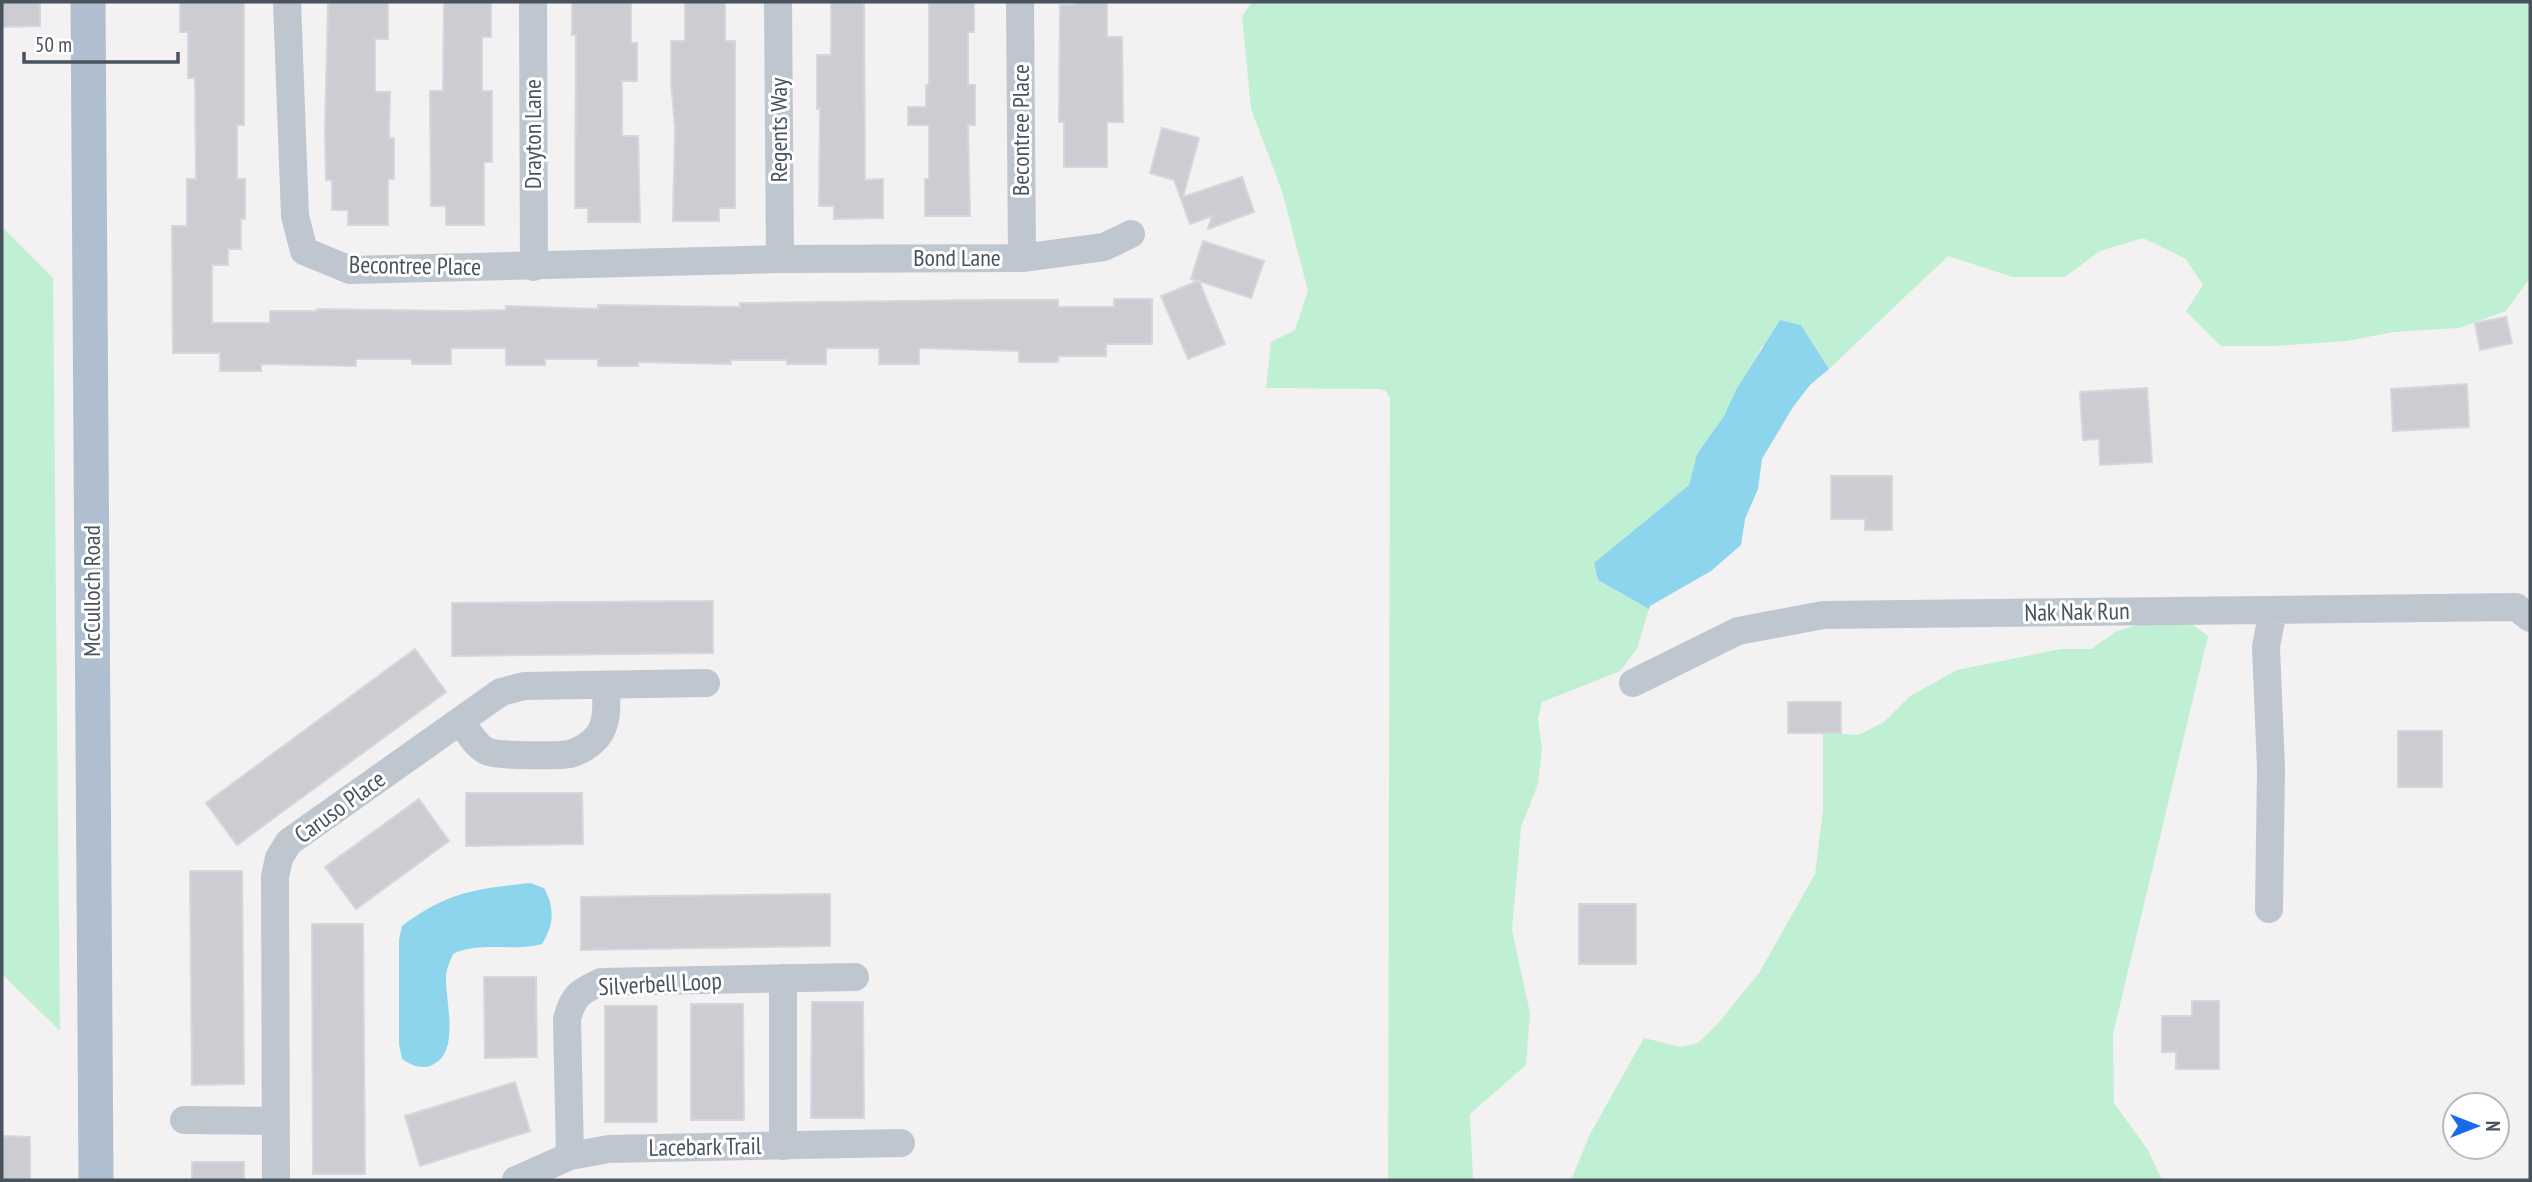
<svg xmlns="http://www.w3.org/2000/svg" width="2532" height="1182" font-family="'PT Sans Narrow',sans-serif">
<rect width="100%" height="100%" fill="#f3f1f1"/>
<path fill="#c0f0d4" d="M1252 2H2530V278L2506 311 2459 328 2394 332 2346 341 2277 346H2221L2186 311 2203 285 2186 259 2143 238 2100 251 2065 277H2013L1948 256 1829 369 1801 325 1762 346 1724 416 1697 454 1689 485 1594 563 1598 580 1649 609 1637 649 1620 671 1542 702 1538 719 1542 749 1538 784 1521 827 1512 930 1530 1013 1526 1065 1470 1114 1473 1180H1388L1390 398 1386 391 1380 389 1266 388 1271 342 1295 330 1308 291 1282 191 1251 109 1242 16Z
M2 227 53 278 60 1031 2 974Z
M2148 622H2189L2208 636 2113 1034 2114 1103 2148 1150 2162 1180H1571L1590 1134 1644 1038 1681 1047 1698 1043 1720 1021 1759 973 1815 874 1823 809V732L1858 735 1884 722 1910 696 1957 670 2061 649H2091L2117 631Z"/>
<path fill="#8dd5ed" d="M1780 320 1801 325 1829 369 1810 385 1793 407 1762 459 1758 489 1745 519 1741 545 1711 571 1650 606 1649 609 1598 580 1594 563 1689 485 1697 454 1724 416 1736 390Z
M530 883 544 888C555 908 554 925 542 944 513 952 480 941 453 954 450 961 447 968 446 975 445 1001 461 1053 432 1065 422 1070 411 1065 402 1059L399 1044V940L402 926C447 892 475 889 530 883Z"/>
<path fill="#cbcdd3" stroke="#d5d7dc" stroke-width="2" d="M2 2H40V26L2 27Z
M180 2H244V125H237V179H245V219H241V249H228V265H212V323H270V311H317V309L458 311 506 310V306L598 309V305L740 307V303L986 300H1058V307H1114V299H1152V344H1106V356H1058V362H1019V351L919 348V364H879V348H826V364H787V360H731V364L638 362V366H598V359H545V365H506V348H451V364H412V359H356V366L261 364V371H220V353H173L172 226H187V179H196L195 78H188V32H180Z
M328 2H388V39H375V92H390L389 138H394V179H388V225H348V210H332V180H326L325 132Z
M444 2H491V37H482V91H492V162H484V225H446V206H431L430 91H443Z
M572 2H631V43H637V81H622V136H638L640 222H588V208H575L576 35H572Z
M685 2H725V41H735V208H719V221H673L675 128 671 81V41H685Z
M831 2H864L865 180 883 179V218L834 219V206H819L820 109H817V55H831Z
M929 2H974V32H968V85H975V125H968L970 216H925V179H929V125H908V107H926V85H929Z
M1075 2H1107V37H1122L1123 122H1107V167H1064V122H1059L1060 5H1075Z
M1162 128 1199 138 1183 197 1242 177 1254 212 1208 229 1212 216 1190 224 1174 180 1150 173Z
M1203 241 1264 261 1251 298 1199 281 1225 344 1188 359 1161 296 1198 281 1191 279Z
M2506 317 2512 343 2480 350 2475 323Z
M2467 384 2469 427 2393 431 2391 389Z
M2147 388 2152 462 2100 465 2099 439 2083 440 2080 392Z
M1831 476H1892V530H1865V519H1831Z
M713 601V653L452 656V603Z
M415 649 446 692 237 845 206 803Z
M1788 702H1841V733H1788Z
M2398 731H2442V787H2398Z
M466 793H582L583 844 466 846Z
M419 799 449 841 356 909 325 867Z
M190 871H242L244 1084 192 1085Z
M830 894V946L581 950V897Z
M1579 904H1636V964H1579Z
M312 924H363L365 1174H313Z
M484 977H536L537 1057 485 1058Z
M2192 1001H2219V1069H2176V1052H2162V1016H2192Z
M812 1002H863L864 1118H811Z
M691 1004H743L744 1120H691Z
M605 1006H657V1122H605Z
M515 1082 530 1131 420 1166 405 1116Z
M2 1136 30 1137V1180H2Z
M192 1162H244V1180H192Z"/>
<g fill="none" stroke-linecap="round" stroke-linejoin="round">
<path stroke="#bec7cf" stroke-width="28" d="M287 2 295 216 304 251 350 270 780 259 1022 258 1104 247 1131 234
M533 2 534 267
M778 2 780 259
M1020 2 1022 258
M1633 683 1738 631 1823 615 2516 607 2530 618
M461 721C468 732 477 748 489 752 501 756 558 756 570 754 580 751 590 745 597 737 609 723 606 702 606 685
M2269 909 2271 769 2266 647 2273 610
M783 978V1146
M184 1120 276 1121
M570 1156 567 1019C573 996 580 991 601 982L855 977
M276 1180 275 877 279 858 289 842 501 692 524 686 706 683
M516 1180 570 1156 609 1149 901 1143"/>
<path stroke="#b0bfcf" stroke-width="35" d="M88 2 96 1180"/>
</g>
<g text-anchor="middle" stroke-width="6" stroke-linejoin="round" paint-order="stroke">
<g font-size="24" fill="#48535e" stroke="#fff">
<text transform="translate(779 130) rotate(-90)" y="8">Regents Way</text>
<text transform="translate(1021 130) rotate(-90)" y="8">Becontree Place</text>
<text transform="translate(533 134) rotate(-90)" y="8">Drayton Lane</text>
<text x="957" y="266">Bond Lane</text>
<text transform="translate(415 266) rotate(1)" y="8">Becontree Place</text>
<text transform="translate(92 591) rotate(-90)" y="8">McCulloch Road</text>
<text transform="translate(2077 612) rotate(-1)" y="8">Nak Nak Run</text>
<text transform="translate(340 807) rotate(-36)" y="8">Caruso Place</text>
<text transform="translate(660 984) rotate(-3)" y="8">Silverbell Loop</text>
<text transform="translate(705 1147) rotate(-1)" y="8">Lacebark Trail</text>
</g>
</g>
<rect width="2532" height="1182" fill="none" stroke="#48535e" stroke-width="7"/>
<g transform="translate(2476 1126) rotate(90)"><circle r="33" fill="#ffffff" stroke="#b6babf" stroke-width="2"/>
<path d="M0-5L12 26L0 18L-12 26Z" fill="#186ae6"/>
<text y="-10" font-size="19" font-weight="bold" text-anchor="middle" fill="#48535e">N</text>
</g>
<path d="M24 52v10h154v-10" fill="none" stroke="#48535e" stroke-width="3.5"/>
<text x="35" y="52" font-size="21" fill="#48535e" stroke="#ffffff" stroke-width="5" paint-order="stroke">50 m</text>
</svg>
